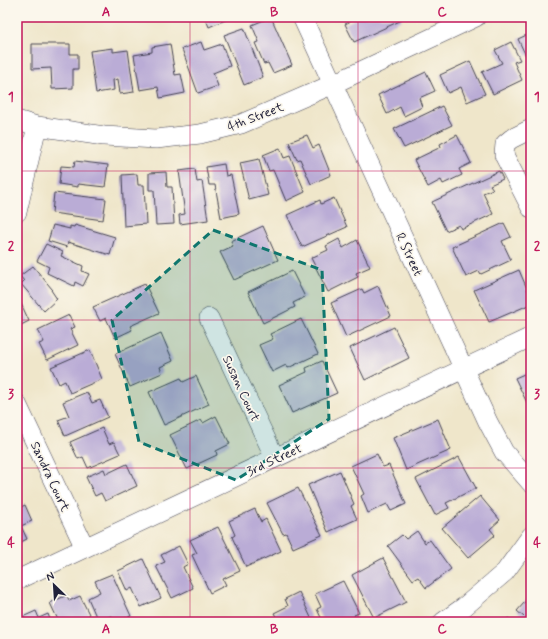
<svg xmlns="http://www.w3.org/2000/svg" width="548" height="639" font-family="Mynerve,sans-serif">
<rect width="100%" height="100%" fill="#fbf7ec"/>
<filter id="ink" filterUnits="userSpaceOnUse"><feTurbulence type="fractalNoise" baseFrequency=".025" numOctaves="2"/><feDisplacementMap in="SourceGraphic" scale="8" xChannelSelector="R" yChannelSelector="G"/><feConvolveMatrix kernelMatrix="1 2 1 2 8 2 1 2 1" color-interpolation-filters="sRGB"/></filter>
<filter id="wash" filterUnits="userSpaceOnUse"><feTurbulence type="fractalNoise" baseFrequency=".012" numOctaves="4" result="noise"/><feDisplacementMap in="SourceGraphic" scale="16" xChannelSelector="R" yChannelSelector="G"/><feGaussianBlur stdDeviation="0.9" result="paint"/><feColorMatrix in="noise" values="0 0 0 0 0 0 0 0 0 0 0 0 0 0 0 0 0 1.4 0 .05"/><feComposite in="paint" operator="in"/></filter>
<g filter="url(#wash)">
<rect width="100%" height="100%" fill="#efe6ca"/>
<g id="blocks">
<path fill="#baacd6" d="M205 17H232L209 27Z
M271 17 292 65 273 73 268 63 264 64 255 43 259 42 252 25Z
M359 17H400L402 20 354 42 345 24Z
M244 28 263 77 244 85 224 35Z
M531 33V54L526 56 518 39Z
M201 42 204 50 222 44 230 66 213 73 218 86 198 93 182 49Z
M511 42 520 60 514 62 522 80 493 94 482 72 502 63 495 50Z
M32 44H70V54H78V69H73V88L52 89 51 68 32 69Z
M170 44 175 75 181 74 185 93 160 98 158 87 140 90 134 55 152 52V47Z
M113 48V52L128 50 134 92 120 94 118 79 113 80 114 90 96 93 90 51Z
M470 61 485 94 467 102 461 87 448 93 440 75Z
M426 72 435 91 419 98 422 107 404 116 400 107 387 114 378 95Z
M442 106 452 125 404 148 394 129Z
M307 135 313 148 319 145 331 175 311 184 300 159 297 160 289 142Z
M457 135 471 163 459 169 462 175 443 184 441 180 428 187 414 160 441 147 440 144Z
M280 148 284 158 290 156 305 192 286 201 273 170 269 171 263 155Z
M259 159 268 195 249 200 240 163Z
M75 161 108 165 105 187 78 184V187L59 184 61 166 74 167Z
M224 164 226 176 231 175 239 214 221 218 215 185H209L206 167Z
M195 169 197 182 202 181 208 220 180 224 179 215 185 214 179 171Z
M499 171 503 179 490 185 493 189 483 193 493 214 461 229 459 225 446 231 432 202Z
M166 172 167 187H172L174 224 156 225 154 190H149V173Z
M137 174 138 185H144L146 224 124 226 122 175Z
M54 193 106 199 103 220 52 213Z
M334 198 347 227 302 247 287 215 320 200 321 204Z
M504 223 511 237 502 241 511 260 481 274 479 271 466 277 452 247Z
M53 225 70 229V226L74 227 75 225 115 237 110 255 68 242 67 247 48 241Z
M263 226 278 260 234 280 220 252 233 246 231 241Z
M339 239 343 248 357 240 370 267 356 273 358 277 328 292 311 258 328 250 326 246Z
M46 244 63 252 61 256 83 266 82 271 89 274 83 286 75 282 74 286 47 273 49 267 37 261Z
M33 266 52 289 51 290 57 299 44 311 21 284 24 281 20 276Z
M519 270 531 298V304L489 322 474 290Z
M292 271 305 297 293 303 295 307 263 323 248 292Z
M145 284 159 313 130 326 132 330 115 338 106 318 100 321 93 307Z
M378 286 391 316 346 337 331 303 362 289 364 293Z
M17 289 20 296 18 297 29 321 17 327Z
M69 315 75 327 70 329 78 345 47 360 39 344 44 342 38 330Z
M301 319 318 354 288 368 286 365 272 372 259 345 273 339 270 334Z
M394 327 409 358 365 380 350 348Z
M161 333 173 361 160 367 162 373 130 387 115 354Z
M90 350 102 379 70 393 65 381 59 384 51 367Z
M322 361 337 393 292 413 279 385 307 372 306 368Z
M531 371V409H530L515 378Z
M196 376 209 404 164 425 149 392 181 378 183 382Z
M87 392 92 403 100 400 108 417 65 436 58 420 69 416 63 402Z
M216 416 230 444 216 451 217 455 187 469 170 435 201 420 203 423Z
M438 419 451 450 406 470 393 438Z
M102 428 109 444 114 442 120 454 88 468 83 457 78 459 70 442Z
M377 454 383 467 389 465 406 504 391 511 387 504 368 513 361 496 364 494 351 466Z
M459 457 476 488 446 503 449 508 435 515 416 479Z
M127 464 137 486 105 501 101 493 95 496 86 477 104 469 106 474Z
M340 471 354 504 351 506 357 519 328 532 308 485Z
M298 488 322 535 293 548 286 533 283 534 267 503Z
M480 496 500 520 490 529 495 535 468 558 442 528Z
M25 505 32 521 21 526 27 539 17 544V509Z
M255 509 261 522 266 519 281 551 246 567 232 537 235 535 229 521Z
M218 527 240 571 223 579 226 585 210 593 192 555 197 553 190 540Z
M417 531 425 543 430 540 451 569 426 588 418 577 413 580 388 546 402 535 406 539Z
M179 546 188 564 183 567 193 588 172 598 156 566 165 562 161 555Z
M383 558 406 602 374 618 352 575Z
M143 559 161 598 141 607 132 588 127 591 118 571Z
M112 574 131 616 117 622H114L111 616 98 621 88 598 100 592 95 581Z
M343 581 359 613 354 615 358 622H323L317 609 321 607 315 594Z
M299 592 313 622H279L274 613 288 606 285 599Z
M67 595 69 601 80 596 93 622H59L50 603Z
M531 595V622H530L517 611Z
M36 611 39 618 48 614 51 622H19L18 619Z
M261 618 263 622H251Z
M508 618 513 622H504Z"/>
</g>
</g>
<g filter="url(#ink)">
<use href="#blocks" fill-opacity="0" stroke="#413f50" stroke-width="1"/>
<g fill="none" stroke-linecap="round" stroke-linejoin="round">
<defs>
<path id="minor" d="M302 17 488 422 504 452 531 483
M17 120 37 126 104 136 156 139 200 134 241 124 331 85 476 17
M531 129 511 139 505 144 504 155 531 208
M17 212 37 126
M209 318 275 458
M17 404 85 548
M17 580 531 337
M443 622 464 607 505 572 531 536"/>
</defs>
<use href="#minor" stroke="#413f50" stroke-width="20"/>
<use href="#minor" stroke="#fff" stroke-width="19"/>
</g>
</g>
<path fill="#0f766e" fill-opacity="0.2" stroke="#0f766e" stroke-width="3" stroke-dasharray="8 5" stroke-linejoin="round" d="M213 230 322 270 329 419 236 480 139 442 112 320Z"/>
<path fill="none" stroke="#c2185b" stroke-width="1" stroke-opacity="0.55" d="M190 17V622M358 17V622M17 171H531M17 320H531M17 468H531"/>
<g text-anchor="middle" stroke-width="3.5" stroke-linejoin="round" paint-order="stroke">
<g font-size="13" fill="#22223b" stroke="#fbf7ec">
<text transform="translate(255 116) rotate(-21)" y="5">4th Street</text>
<text transform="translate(410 254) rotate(65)" y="5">R Street</text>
<text transform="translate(242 388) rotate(65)" y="5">Susan Court</text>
<text transform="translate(274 459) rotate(-25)" y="5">3rd Street</text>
<text transform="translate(51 476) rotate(65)" y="5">Sandra Court</text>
</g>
</g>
<rect width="548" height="639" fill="none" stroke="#fbf7ec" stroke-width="44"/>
<g transform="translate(54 585) rotate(335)" stroke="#fbf7ec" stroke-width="3" paint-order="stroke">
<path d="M0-3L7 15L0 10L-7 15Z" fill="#22223b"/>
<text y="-6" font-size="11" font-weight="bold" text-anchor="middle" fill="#22223b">N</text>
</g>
<rect x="22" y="22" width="504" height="595" fill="none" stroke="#c2185b" stroke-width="1.5"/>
<g font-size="13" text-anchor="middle" font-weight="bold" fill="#c2185b">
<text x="106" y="16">A</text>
<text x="274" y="16">B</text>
<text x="442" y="16">C</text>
<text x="11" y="101">1</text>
<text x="537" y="101">1</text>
<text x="11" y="250">2</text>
<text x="537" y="250">2</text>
<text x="11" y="398">3</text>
<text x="537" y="398">3</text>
<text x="11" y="547">4</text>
<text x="537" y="547">4</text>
<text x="106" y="633">A</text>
<text x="274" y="633">B</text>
<text x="442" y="633">C</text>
</g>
</svg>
